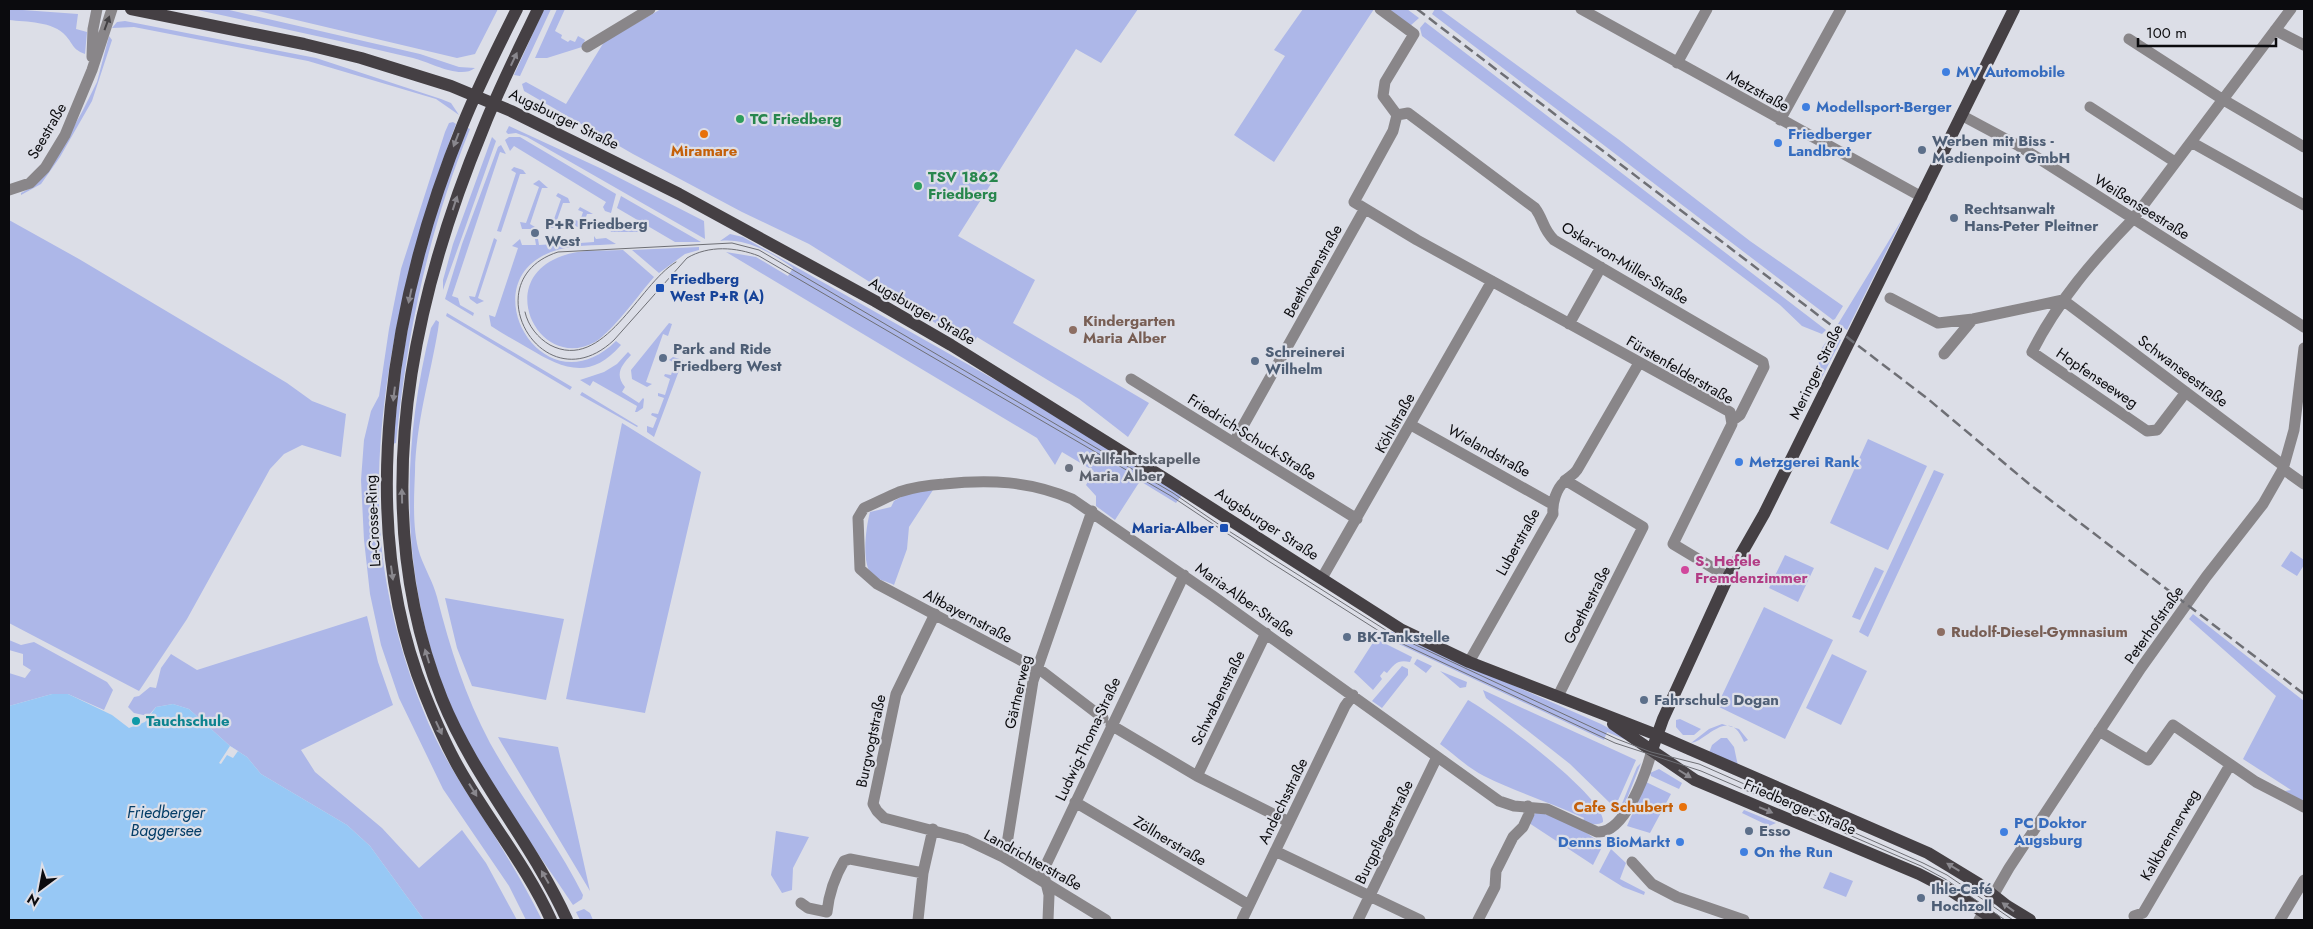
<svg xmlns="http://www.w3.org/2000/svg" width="2313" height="929" font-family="Jost,sans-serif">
<rect width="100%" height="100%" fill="#dcdee7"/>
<path fill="#adb7e8" d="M9 9 78 14 76 29 87 32 85 54C72 49 74 45 66 36 53 21 26 22 9 20Z
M193 9H225L420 54 459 67 475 68C460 80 430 62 413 58 340 41 267 25 193 9Z
M250 9H498L475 54 457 58Z
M544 9H551L520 76 514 75Z
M557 9H565L555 31 562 35 561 38 568 42 570 40 575 42 578 36 585 40 582 47 547 58H535Z
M661 9H1138L1101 63 1076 49 958 236 1035 280 1013 323 1149 403 1128 437 1079 399 977 337 972 346 809 244 742 212 633 154 524 91 522 84 526 82 566 104 604 42Z
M1303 9H1374L1274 162 1234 135 1285 56 1274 50Z
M1387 9H1407L1419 18 1410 26Z
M1435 9H1440L1618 139 1750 241 1843 306 1835 319 1833 320 1432 14Z
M125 21 316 58 441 99 451 103 459 115 436 99 308 61 134 27 112 28 117 22Z
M1425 22 1826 330 1822 334 1802 326 1780 305 1422 36 1420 28Z
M109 36 112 40 92 101 60 157 41 184 21 195V193L34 186 61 149 82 112 97 82Z
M453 122 456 124C406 256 364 426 384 567 391 616 405 665 423 710 440 754 467 793 492 832 510 861 527 890 542 920H526L509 886 443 789 399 698 381 645 370 594 364 540 361 480 364 440 371 411 379 396 389 329 401 269 445 132 449 123Z
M509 126 602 169 704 221 705 239 527 137 516 133 508 134 506 132Z
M466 127 470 129C428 232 407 333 396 443L393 444C399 371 411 296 432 225 442 192 455 160 466 127Z
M492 137 496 141 443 290V280L453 244Z
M509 137H520L616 194 611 213 605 211 603 207 606 202 514 146 510 151 505 140Z
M501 145 506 154 500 152 452 296 458 298 460 305 474 313 473 316 445 299 462 244 498 147Z
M514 167 523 170 526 174H520L501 232 497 231 516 173 511 170Z
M539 180 548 188H542L530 224 535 227 531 229H522L520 222 526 223 539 187 533 184Z
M558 193 568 198 570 203H563L556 223 563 225 562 227 550 228 547 223 552 225 561 199 556 196Z
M621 196 701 242H675L617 208Z
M580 207 593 214H587L584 223 589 225 587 227H577L574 224V220L580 221 583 212 578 210Z
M1904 216 1847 330 1838 324Z
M615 217 638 231V232H611L610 229Z
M9 220 79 259 287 383 312 401 346 414 341 457 302 445 284 454 270 469 187 619 139 691 9 623Z
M730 234 743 237 1006 386 1182 495 1176 503 1140 481 1115 520 1096 506V496L1086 485 1094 471 1062 452 1055 465 1037 438 726 252 756 257 788 276 793 268C772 253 747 238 720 241Z
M594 236 596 239 606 238 616 244C595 246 571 244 551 252 469 283 544 412 616 341L621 345C590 381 563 369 528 348 516 341 503 334 491 326L489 315 495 317 518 248 512 246 520 239 522 245H536L535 239H538L539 245 556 244V239L558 238 559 244 577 243V237H579L580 243 594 242Z
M494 238 497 240 478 298 484 301 477 304 470 299 469 296 475 297Z
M699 247V250L685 254 659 273 632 250Z
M623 250 654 277C639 294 613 331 595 342 539 373 493 280 562 256 580 249 603 251 623 250Z
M447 313 572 387 570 390 446 316Z
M436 320 439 322 438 330C430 377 416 423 415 472 414 497 412 531 420 555 425 569 433 582 437 597 450 648 465 696 490 743 519 795 556 841 583 895L582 899 573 905C529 839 478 773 448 699 400 579 400 452 431 328Z
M669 323 672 324 668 336 663 334 646 382 652 384 647 387 632 379 631 370Z
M1832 333 1841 340 1816 389 1820 351Z
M628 352 631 355C622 365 614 374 625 387L622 392 639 403 643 398 644 399 643 408 637 412H635L637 406 593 381 590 386 580 380 604 372 617 364Z
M673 357 683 360 654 437 647 432V426L653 428 657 418 651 415 652 413 658 414 664 398 658 396V393L665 395 670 379 664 376 665 374 671 375 675 363 669 360Z
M582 392 638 426 637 427 580 395Z
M622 423 701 472 645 713 566 699Z
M1868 439 1927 466 1888 550 1830 523Z
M1934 470 1944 474 1868 637 1859 632Z
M913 490H933L909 527 907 549 894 585C888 582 877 579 872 575 861 563 866 527 870 512L891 507 894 501Z
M2291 551 2304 560V565L2297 576 2281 566Z
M1785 555 1814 568 1798 602 1769 588Z
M1875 567 1884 571 1860 620 1852 617Z
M445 598 564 619 546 700 472 686 457 648Z
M1764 607 1833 640 1785 739 1717 706Z
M2193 614 2304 701V802L2285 791 2291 790 2243 759 2276 696 2189 619Z
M367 616 378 662 393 705 301 750 315 772 382 828 419 868 462 830 486 863 517 920H424L370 846 347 825 261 774 247 757 230 746 189 709 173 704 156 707 148 716 134 713 128 707 134 697 139 696 150 687 156 688 161 668 171 654 197 670Z
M1390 631 1601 724 1625 737 1624 739 1607 732 1604 740 1386 638Z
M9 640 21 645 34 642 107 682 113 690 104 710 68 694H52L9 706V673L25 678 31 670 23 665V654L9 650Z
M1378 640 1412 657 1410 662C1398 659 1394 664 1387 673L1384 671 1380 676 1382 679 1373 690 1354 672 1374 641Z
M1832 654 1867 671 1841 725 1806 708Z
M1417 659 1432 666 1426 673 1414 664Z
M1402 666 1408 669V675L1382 708 1372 701Z
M1440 671 1467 682 1466 687 1460 688Z
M1483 690 1636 760 1616 805H1612L1570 764 1486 698Z
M1468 700C1492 713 1606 797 1603 822 1597 826 1589 824 1583 821L1584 818C1551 803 1516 792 1484 776 1468 768 1454 754 1440 744Z
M1680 719 1701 729 1694 735H1683L1676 727V720Z
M1722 724 1739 729 1748 740 1744 742C1729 705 1706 742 1691 743L1709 729Z
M498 737 558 747 590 891 502 744Z
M1721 738H1727L1734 747 1738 766 1709 753 1712 745Z
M1641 763 1626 801 1621 806 1637 767Z
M1659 769 1682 783 1679 789 1651 776 1650 773Z
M1646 782 1671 794 1650 833 1627 826Z
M1744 810 1776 823 1769 826 1742 813Z
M1536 812C1559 816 1585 830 1603 845L1593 865 1529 823Z
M776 831 809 837 793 868 792 890 782 893 771 875Z
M1611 849 1626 863 1620 879 1645 892 1644 895 1623 887 1599 872Z
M1830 872 1853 881 1846 897 1823 888Z
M584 909 590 913 593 920H580L576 912Z"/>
<path fill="#97c8f5" d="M52 694H68L112 715 129 728 145 722 156 707 173 704 189 709 230 746 247 757 261 774 347 825 370 846 424 920H9V706Z"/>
<path fill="#dcdee7" d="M230 746 238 751 233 758 227 755 221 764 219 763Z"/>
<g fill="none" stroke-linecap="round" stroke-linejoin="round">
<path stroke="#898689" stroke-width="11" d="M1380 9 1414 34 1385 82 1383 96 1397 115
M1581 9 1922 197
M2275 30 2304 45
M2129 39 2222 99 2304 147
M587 47 650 9
M92 57 93 29 97 9
M1677 63 1707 9
M2090 107 2175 162
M1397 115 1393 131 1354 202 1417 240 1730 412 1732 424 1673 544 1728 577
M1397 115 1408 113 1535 208C1544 220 1542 228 1554 240L1763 362 1764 367 1740 415 1733 420
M1961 115 2019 146 2304 327
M1780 120 1841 9
M2191 142 2304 205
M9 190 30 183 45 168 65 135 92 70 112 9
M1890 298 1938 323 1973 319 2063 300
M2063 300 2284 466
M1569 324 1601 267
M1944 354 1973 319
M1131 379 1357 519
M2186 392 2157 430 2147 431 2032 352C2057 302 2094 259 2133 219L2291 9
M1411 425 1552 504
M1234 442 1364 210
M2283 469 2304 484
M1322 578 1492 281
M935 614 896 694 873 804 877 811 884 818 965 839 1003 857 1106 920
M1469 662 1553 514C1552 503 1556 489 1565 481 1569 476 1573 476 1577 470L1639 363
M1558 696 1643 527 1565 480
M1103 718 1043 672 877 584 860 569 858 518 864 508C876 503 887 497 899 492 914 487 929 485 944 484 989 479 1030 481 1072 499L1213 596 1499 801 1514 806 1547 809 1597 832C1625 834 1646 773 1652 750
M1111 725 1197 776 1289 822
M2099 731 2148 760 2173 725 2256 782 2304 807
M1197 776 1266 633
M1075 802 1249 905
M1275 851 1420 920
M1003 857 1006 850 1033 681 1092 511
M1632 862 1652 884 1677 897 1744 920
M801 903 808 908 827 912C829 893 834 878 844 861L850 859 923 873
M2134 916 2143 913 2230 765
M918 920 923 873 933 829
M1048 920 1049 895 1043 871 1184 575
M1242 920 1345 706 1353 695
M1358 920 1437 757
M1478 920 1495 887 1496 871 1513 837 1523 827 1529 814 1528 806
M1979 920 2009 868 2141 668 2206 577 2263 504 2283 469 2294 430 2304 348
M2280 920 2304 880"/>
<path stroke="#454044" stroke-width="12" d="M131 9 304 44 361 58 451 86 511 111 679 194 875 301 951 345 1169 481 1402 630 1469 662 1657 735 1928 853 1979 884 2007 906 2030 920
M517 9C498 47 479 84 463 124 393 295 353 518 425 695 435 720 446 746 460 770 489 821 527 867 551 920
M538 9C519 49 499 88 483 129 409 308 367 513 442 699 474 778 532 843 567 920
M1613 724 1695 780 1919 874 1950 890 1995 920
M1652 750 1663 719 1728 577 1764 514 2014 9"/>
<path stroke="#6e6f75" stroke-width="1" d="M525 312C528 326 538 338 550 345 604 373 638 285 676 262
M2005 920 1945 879 1921 866 1701 771 1615 743 1390 638 1270 562 1171 496 759 256C736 247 709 245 687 258L614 340C543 407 471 280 558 252L732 243 759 250 1173 493 1224 528 1392 634 1617 739 1651 752 1699 764 1923 863 1947 875 2013 920"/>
<path stroke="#6e6f75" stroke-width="2.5" stroke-dasharray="10 5" stroke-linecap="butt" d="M1417 9 1928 399 2028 483 2304 694"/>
</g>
<defs><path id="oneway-solid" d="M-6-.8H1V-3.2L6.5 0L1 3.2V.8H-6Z" transform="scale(1.25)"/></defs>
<use fill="#444245" href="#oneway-solid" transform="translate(107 23) rotate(-70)"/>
<g fill="#89878d">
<use href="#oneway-solid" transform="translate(514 59) rotate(-65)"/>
<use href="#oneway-solid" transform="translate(456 140) rotate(111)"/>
<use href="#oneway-solid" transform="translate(455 203) rotate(-72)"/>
<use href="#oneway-solid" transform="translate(410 296) rotate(102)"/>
<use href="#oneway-solid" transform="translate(394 394) rotate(97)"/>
<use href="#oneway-solid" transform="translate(402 496) rotate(-91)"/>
<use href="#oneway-solid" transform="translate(392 573) rotate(82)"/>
<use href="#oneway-solid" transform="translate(427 656) rotate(-107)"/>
<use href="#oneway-solid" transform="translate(439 728) rotate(65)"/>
<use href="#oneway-solid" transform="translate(1685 774) rotate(32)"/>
<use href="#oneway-solid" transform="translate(473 790) rotate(58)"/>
<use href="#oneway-solid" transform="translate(1766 810) rotate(23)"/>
<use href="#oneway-solid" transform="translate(1953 867) rotate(-149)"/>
<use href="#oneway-solid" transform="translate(545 877) rotate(-120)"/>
<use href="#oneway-solid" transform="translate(2008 907) rotate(-144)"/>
</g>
<g fill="#3f7fe0" stroke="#dcdee7" stroke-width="2">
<circle cx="1946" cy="72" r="5"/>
<circle cx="1806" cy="107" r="5"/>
<circle cx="1778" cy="143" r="5"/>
<circle cx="1739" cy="462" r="5"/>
<circle cx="2004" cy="832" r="5"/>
<circle cx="1680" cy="842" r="5"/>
<circle cx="1744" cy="852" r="5"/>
</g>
<g fill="#2e9e5b" stroke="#dcdee7" stroke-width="2">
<circle cx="740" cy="119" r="5"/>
<circle cx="918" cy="186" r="5"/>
</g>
<g fill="#e8710a" stroke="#dcdee7" stroke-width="2">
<circle cx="704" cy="134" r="5"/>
<circle cx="1683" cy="807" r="5"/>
</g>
<g fill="#5c6f8a" stroke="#dcdee7" stroke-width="2">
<circle cx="1922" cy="150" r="5"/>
<circle cx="1954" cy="218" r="5"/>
<circle cx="535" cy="233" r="5"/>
<circle cx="663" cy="358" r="5"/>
<circle cx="1255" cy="361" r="5"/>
<circle cx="1347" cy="637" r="5"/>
<circle cx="1644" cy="700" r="5"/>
<circle cx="1749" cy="831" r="5"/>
<circle cx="1921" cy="898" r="5"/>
</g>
<g fill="#1a4fb4" stroke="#dcdee7" stroke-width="2">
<rect x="655" y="283" width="10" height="10" rx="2.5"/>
<rect x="1219" y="523" width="10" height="10" rx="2.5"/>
</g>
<g fill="#8d6e63" stroke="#dcdee7" stroke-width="2">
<circle cx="1073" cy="330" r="5"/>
<circle cx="1941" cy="632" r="5"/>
</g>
<circle fill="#6b7280" stroke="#dcdee7" stroke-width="2" cx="1069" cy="468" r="5"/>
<circle fill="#d1479c" stroke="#dcdee7" stroke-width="2" cx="1685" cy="570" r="5"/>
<circle fill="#0f9aa8" stroke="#dcdee7" stroke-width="2" cx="136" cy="721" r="5"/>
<g text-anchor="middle" stroke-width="4.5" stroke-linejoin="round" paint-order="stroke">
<g font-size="15" font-weight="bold" fill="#366cbe" stroke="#dcdee7" text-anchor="start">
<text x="1956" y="77">MV Automobile</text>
<text x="1816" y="112">Modellsport-Berger</text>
<text x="1788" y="139">Friedberger<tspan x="1788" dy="17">Landbrot</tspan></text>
<text x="1749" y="467">Metzgerei Rank</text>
<text x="2014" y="828">PC Doktor<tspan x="2014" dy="17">Augsburg</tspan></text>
<text x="1670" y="847" text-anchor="end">Denns BioMarkt</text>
<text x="1754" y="857">On the Run</text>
</g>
<g font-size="15" fill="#0b0b0e" stroke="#dcdee7">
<text transform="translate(1758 91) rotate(29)" y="5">Metzstraße</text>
<text transform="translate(564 119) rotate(26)" y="5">Augsburger Straße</text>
<text transform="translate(47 131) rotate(-60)" y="5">Seestraße</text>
<text transform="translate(2142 207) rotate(32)" y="5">Weißenseestraße</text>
<text transform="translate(1625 263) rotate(31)" y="5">Oskar-von-Miller-Straße</text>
<text transform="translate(1313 271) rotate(-61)" y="5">Beethovenstraße</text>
<text transform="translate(922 311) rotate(30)" y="5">Augsburger Straße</text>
<text transform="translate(1680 370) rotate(30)" y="5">Fürstenfelderstraße</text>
<text transform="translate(2183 371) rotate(37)" y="5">Schwanseestraße</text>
<text transform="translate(1816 372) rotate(-64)" y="5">Meringer Straße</text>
<text transform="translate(2097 378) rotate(34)" y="5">Hopfenseeweg</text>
<text transform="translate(1395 423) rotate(-61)" y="5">Köhlstraße</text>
<text transform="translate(1252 437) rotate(32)" y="5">Friedrich-Schuck-Straße</text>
<text transform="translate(1489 451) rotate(29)" y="5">Wielandstraße</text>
<text transform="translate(373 521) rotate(-93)" y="5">La-Crosse-Ring</text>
<text transform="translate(1267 524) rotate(33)" y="5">Augsburger Straße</text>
<text transform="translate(1518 542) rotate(-61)" y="5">Luberstraße</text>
<text transform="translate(1245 600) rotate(35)" y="5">Maria-Alber-Straße</text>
<text transform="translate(1587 605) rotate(-63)" y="5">Goethestraße</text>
<text transform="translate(968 616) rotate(28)" y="5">Altbayernstraße</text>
<text transform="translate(2154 625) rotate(-55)" y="5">Peterhofstraße</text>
<text transform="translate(1018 692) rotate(-77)" y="5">Gärtnerweg</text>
<text transform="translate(1218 698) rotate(-64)" y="5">Schwabenstraße</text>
<text transform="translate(1088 739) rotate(-65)" y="5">Ludwig-Thoma-Straße</text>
<text transform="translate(871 741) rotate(-78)" y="5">Burgvogtstraße</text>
<text transform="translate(1283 801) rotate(-64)" y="5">Andechsstraße</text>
<text transform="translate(1800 807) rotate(23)" y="5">Friedberger Straße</text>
<text transform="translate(1384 832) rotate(-64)" y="5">Burgpflegerstraße</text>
<text transform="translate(2170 835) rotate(-60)" y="5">Kalkbrennerweg</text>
<text transform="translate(1170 841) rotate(31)" y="5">Zöllnerstraße</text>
<text transform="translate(1033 860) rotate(29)" y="5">Landrichterstraße</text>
</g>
<g font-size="15" font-weight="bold" fill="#27864d" stroke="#dcdee7" text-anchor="start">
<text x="750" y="124">TC Friedberg</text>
<text x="928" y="182">TSV 1862<tspan x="928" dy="17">Friedberg</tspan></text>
</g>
<g font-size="15" font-weight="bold" fill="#4e5e75" stroke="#dcdee7" text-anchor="start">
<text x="1932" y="146">Werben mit Biss -<tspan x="1932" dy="17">Medienpoint GmbH</tspan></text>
<text x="1964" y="214">Rechtsanwalt<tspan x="1964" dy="17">Hans-Peter Pleitner</tspan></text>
<text x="545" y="229">P+R Friedberg<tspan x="545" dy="17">West</tspan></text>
<text x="673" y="354">Park and Ride<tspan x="673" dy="17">Friedberg West</tspan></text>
<text x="1265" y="357">Schreinerei<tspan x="1265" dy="17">Wilhelm</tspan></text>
<text x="1357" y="642">BK-Tankstelle</text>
<text x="1654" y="705">Fahrschule Dogan</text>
<text x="1759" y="836">Esso</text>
<text x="1931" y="894">Ihle-Café<tspan x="1931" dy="17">Hochzoll</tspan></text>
</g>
<g font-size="15" font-weight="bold" fill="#c56008" stroke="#dcdee7">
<text x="704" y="156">Miramare</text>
<text x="1673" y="812" text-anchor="end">Cafe Schubert</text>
</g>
<g font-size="15" font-weight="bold" fill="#164399" stroke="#dcdee7" text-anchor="start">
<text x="670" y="284">Friedberg<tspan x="670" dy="17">West P+R (A)</tspan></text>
<text x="1214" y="533" text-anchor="end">Maria-Alber</text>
</g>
<g font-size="15" font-weight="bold" fill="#785e54" stroke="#dcdee7" text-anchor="start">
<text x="1083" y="326">Kindergarten<tspan x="1083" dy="17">Maria Alber</tspan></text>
<text x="1951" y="637">Rudolf-Diesel-Gymnasium</text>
</g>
<g font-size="15" font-weight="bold" fill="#5b616d" stroke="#dcdee7" text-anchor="start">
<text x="1079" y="464">Wallfahrtskapelle<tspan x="1079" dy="17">Maria Alber</tspan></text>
</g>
<g font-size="15" font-weight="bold" fill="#b23c85" stroke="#dcdee7" text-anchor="start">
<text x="1695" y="566">S. Hefele<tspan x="1695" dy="17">Fremdenzimmer</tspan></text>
</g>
<g font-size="15" font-weight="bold" fill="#0d838f" stroke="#dcdee7" text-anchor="start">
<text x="146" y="726">Tauchschule</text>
</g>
<g font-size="16" font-style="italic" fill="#043d67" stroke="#dcdee7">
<text x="166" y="818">Friedberger<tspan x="166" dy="18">Baggersee</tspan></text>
</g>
</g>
<rect width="2313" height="929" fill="none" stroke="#0b0b0e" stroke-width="20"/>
<g transform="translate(40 889) rotate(212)" stroke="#dcdee7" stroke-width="4" paint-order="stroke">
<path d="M0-4L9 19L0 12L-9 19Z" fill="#0b0b0e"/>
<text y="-8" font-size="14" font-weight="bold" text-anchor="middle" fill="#0b0b0e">N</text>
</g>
<path d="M2138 38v8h138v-8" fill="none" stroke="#0b0b0e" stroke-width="2.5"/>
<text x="2146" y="38" font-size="15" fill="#0b0b0e" stroke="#dcdee7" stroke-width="4" paint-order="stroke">100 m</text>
</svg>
